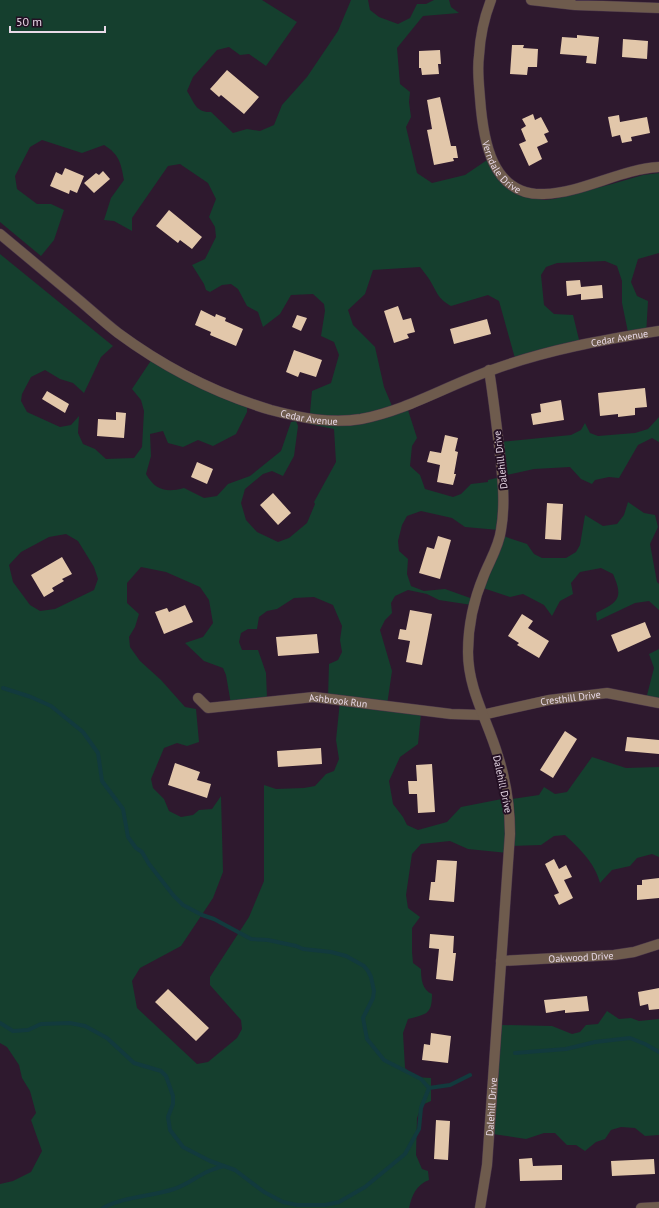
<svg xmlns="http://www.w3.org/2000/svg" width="659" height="1208" font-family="'PT Sans',sans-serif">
<rect width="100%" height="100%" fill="#2e192e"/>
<path fill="#153f2e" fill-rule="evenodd" d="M0 0H262L297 22 266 66 249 54 240 55 229 47 217 50 193 77 187 91C194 102 196 113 211 112L233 133 247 129 260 131 274 125 282 105 307 77 338 31 351 0H368L370 10 379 17 398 24 410 18 417 4H426L434 0H449L451 7 459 13 423 16 397 48 400 84 410 92 409 102 411 117 406 127 417 173 432 183 465 175 490 158 509 185 533 198 545 200 554 199 612 184 643 175 659 173V253L638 259 631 282 637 296 648 301 646 335 629 337 622 303V281L617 266 605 261 557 263 546 267 541 275 544 305 554 314 573 315 581 348 516 362 499 301 488 295 451 306C439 299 438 295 432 284 429 278 424 272 420 267L373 270 365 294 348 310 353 325 375 347 384 387 395 413 408 410 417 438 412 446 410 466 420 475 425 489 453 497 461 494 471 484 488 482V480L501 477 500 442 571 435 581 430 585 423 590 433 598 436 635 433 648 429 659 417V442L652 438 638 445 619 478 609 477 595 480 592 484 581 479 570 467 534 469 502 476 509 490 503 508 499 530 465 527 452 518 421 511 407 516 402 525 398 541 399 551 408 559 407 574 411 586 424 591 445 589 473 599 472 605 439 600 427 594 408 590 395 596 391 603 392 613 385 620 380 630 392 671 387 705 421 714 418 744 400 757 389 781 393 804 403 817 407 825 418 830 447 822 461 807 507 798 512 799 539 795 544 787 555 794 567 792 592 757 626 768 659 767V857L652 854 637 858 630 866 612 870 600 883C595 863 579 848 565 835L554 836 541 845 510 846 508 853 468 849 450 841 421 844 412 854 406 895 408 908 420 917 412 928V952L413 963 421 969C421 979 422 990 432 994 432 1015 426 1014 408 1019L403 1033 405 1068 414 1077 431 1078V1101L422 1105 417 1118 416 1155 422 1169 428 1171 429 1180C416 1185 412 1195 409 1208H0V1184L13 1181 31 1172 42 1151 31 1120 36 1113 30 1091 22 1078 19 1065 7 1047 0 1043V254L113 346 101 357 84 393 73 383 60 379 45 370 31 377 22 394 21 401 27 412 60 427 71 425 79 416 78 433 83 444 95 449 106 459 134 458 142 447 144 411 141 400 132 389 152 359 247 407V412L236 434 213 446 198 440 183 447 168 443 163 431 150 434 151 456 146 474C155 490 166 493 184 488L204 498 217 496 228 484 250 476 281 451 291 422 296 421 298 426 294 456 283 476 272 471 263 474 245 489 241 503 246 520 257 532 278 542 289 538 307 523 315 504 314 502 336 462 334 429 309 424 312 391 331 383 339 355 334 342 321 336 325 311 324 304 313 294 291 295 280 314 263 327 258 312 247 306 238 289 231 284 222 285 210 292 206 290 204 284 192 265 205 259 216 237 215 227 209 217 216 199 208 183 180 164 168 166 132 218V231L114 221 104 220 111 198 124 180C121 163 119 154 104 145L82 153 42 140 30 147 15 176 17 189 37 204H51L64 210 54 240 41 256 0 222ZM66 534 78 541 94 567 98 579 94 590 55 609 40 611 30 605 13 582 9 565 21 552 49 537ZM141 567 166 572 200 587 209 600 213 623 203 637 185 643 204 661 223 668 226 675 231 704 267 698 266 673 258 650H242L239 642 241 633 248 629H257L259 617 267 611 277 609 294 598 314 597 333 605 342 626 340 640 342 652 338 660 329 664 328 698 340 701 336 740 339 759 334 771 326 774 315 786 304 788 276 789 264 785V881L249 917 210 977V985L241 1020 242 1029 237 1038 208 1062 197 1064 137 1008 132 981 140 968 181 946 213 898 223 872 221 796 212 809 199 810 193 815 181 817 169 811 164 799 153 788 151 779 164 748 177 743 187 746 199 742 196 709 185 707 161 680 140 661 130 647 129 637 135 627 139 614 127 603V583Z
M628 502 644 513 655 515 658 527 650 544 657 582 659 584V610L649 601 635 603 597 621 596 613C618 602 624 599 613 574L601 568 580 572 571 583 573 594 560 601 552 616 544 605 523 594 510 597 480 587 503 536 527 544 534 554 542 558H566L576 552 580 545 585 515 603 526 617 524 624 515Z
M659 649V703L646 699 654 668 649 654Z
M607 1011 619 1019 631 1018 639 1021 659 1019V1135L645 1136 635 1128 621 1127 611 1130 605 1139 596 1142 585 1151 576 1145H567L555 1133H544L526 1139 493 1134 498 1026 502 1025 552 1026 572 1034 580 1032 586 1025 598 1024Z"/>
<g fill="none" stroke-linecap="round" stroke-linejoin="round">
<path stroke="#123a3d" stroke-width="4" d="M3 688 31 697 51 706 83 732 98 753 102 781 123 809 128 837 136 848 142 852 149 864 173 895 183 905 202 915 214 919 251 939 268 940 296 946 303 949 331 952 346 956 364 966 368 971 371 977 374 991 373 998 363 1018 367 1039 384 1060 421 1079 429 1088
M0 1023 13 1031 28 1030 41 1024 70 1023 85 1026 107 1038 134 1063 161 1071 166 1076 173 1096V1104L168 1117 170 1130 183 1147 210 1161 235 1170 264 1192 283 1202 297 1205H325L339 1202 365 1187 405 1154 419 1129 421 1108 429 1088 450 1085 470 1075
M515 1053 566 1049 595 1042 630 1038 645 1044 659 1052
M103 1208C125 1196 150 1197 174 1189 187 1185 197 1176 209 1171 214 1169 219 1167 224 1166"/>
</g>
<path fill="#e2c7aa" d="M577 35 599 37 596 64 586 63 587 56 560 54 562 37 577 38Z
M623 39 648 41 647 59 622 57Z
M512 45H524L523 48 538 49 537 67H528L527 75 510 74Z
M440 50 441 64H438L439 74 422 75 421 68H419V51Z
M227 70 259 97 244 114 221 95 219 97 210 89Z
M440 97 451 146H456L458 158H453L454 161 434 165 427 130 432 129 427 100Z
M533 114 535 120 541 117 549 132 544 134 548 142 537 147 542 159 529 166 519 144 526 141 521 129 526 126 522 119Z
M619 115 620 122 647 117 650 133 631 137 632 141 622 143 620 135 612 137 608 117Z
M65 168 84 176 77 193 70 190 69 194 50 186 56 172 62 175Z
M103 171 110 179 94 193 84 183 96 173 99 175Z
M169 210 202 237 192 249 180 240 178 243 156 226Z
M580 280 581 287 602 285 603 298 581 300V294L567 296 566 281Z
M398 306 403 320 411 318 415 332 407 334 409 338 394 343 384 311Z
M201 310 215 317 216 314 226 318 225 321 243 329 236 346 210 335 211 332 195 325Z
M297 315 307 318 301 331 292 327Z
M487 319 491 334 454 344 450 329Z
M294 350 322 360 316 377 300 372 298 377 286 372Z
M645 388 647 407 635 408V415L618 417V414L600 416 598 393Z
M47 391 69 404 65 413 42 399Z
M561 400 564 420 533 425 531 414 541 412 540 404Z
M116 412 126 413 124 438 97 436 98 419 116 420Z
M445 435 458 438 455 451 458 452 454 474H456L453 485 437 482 440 465 427 462 430 451 441 453Z
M197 462 213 469 207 484 191 477Z
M273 493 291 513 278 525 260 505Z
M547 503 563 504 561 540 545 539Z
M438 536 451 540 440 579 419 573 427 547 434 549Z
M62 557 72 574 62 579 64 581 52 588 54 591 44 597 31 575Z
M185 605 193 622 164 634 155 612 167 608 169 612Z
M410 610 432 614 422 665 406 662 410 641 398 639 400 629 406 630Z
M522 614 533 621 528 628 549 641 539 658 517 645 519 643 508 636Z
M645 622 651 637 618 652 611 635Z
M317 634 319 653 278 656 276 637Z
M565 731 577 739 553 778 540 770Z
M627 737 659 740V754L625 751Z
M321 748 322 764 278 767 277 751Z
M175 763 200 772 197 780 211 784 207 798 168 785Z
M432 764 435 812 418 813 417 794H409L408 781H417L416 765Z
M554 859 559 869 566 865 572 877 564 880 573 898 559 905 554 895 559 893 545 864Z
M437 860 457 861 454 902 429 900 431 882H435Z
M659 878V898L637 900V885H642V880Z
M430 934 454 936 453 953H456L453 981 436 979 439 949 429 948Z
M659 988V1009L649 1010 648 1004 640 1006 638 992Z
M168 989 209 1028 196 1041 155 1002Z
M587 996 589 1011 565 1013V1010L546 1013 544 1000Z
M431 1033 451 1036 448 1063 422 1060 424 1044 430 1045Z
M436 1120 450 1121 448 1160 434 1159Z
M532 1158 533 1166 562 1165V1180L520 1181 519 1159Z
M654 1159 655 1174 612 1176 611 1161Z"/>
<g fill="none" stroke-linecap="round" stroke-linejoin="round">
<defs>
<g id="minor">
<path id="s1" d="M491 0C484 18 480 37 479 56 477 70 479 84 480 98 483 139 491 196 544 194 582 193 621 169 659 167"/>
<path d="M531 0 575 5 659 8"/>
<path id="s2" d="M198 698 208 708 314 697 451 714 482 715 549 700 607 693 659 703"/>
<path id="s3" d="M501 961 614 955 634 952 659 944"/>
<path id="s4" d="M480 1208 487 1165 510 834C510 807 506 781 498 756 488 721 468 690 468 652 468 626 474 599 484 575 490 560 499 546 501 530 506 501 502 474 499 446 496 420 493 395 489 370"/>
<path d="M641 1208 659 1207"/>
</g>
<g id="tertiary">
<path id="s5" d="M0 234C26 256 53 278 79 300 92 311 105 323 118 333 164 367 217 394 271 410 301 418 331 424 361 419 408 410 448 385 492 370 546 350 602 340 659 331"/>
</g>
</defs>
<use href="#minor" stroke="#483448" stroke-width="11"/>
<use href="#tertiary" stroke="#483448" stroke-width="11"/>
<use href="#minor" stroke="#6e5b4d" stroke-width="10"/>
<use href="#tertiary" stroke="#6e5b4d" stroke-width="10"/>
</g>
<g text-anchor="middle" stroke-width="4" stroke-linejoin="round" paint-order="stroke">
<g font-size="10" fill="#e8d9e7" stroke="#241024">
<text dy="4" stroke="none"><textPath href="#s1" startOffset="174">Verndale Drive</textPath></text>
<text dy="4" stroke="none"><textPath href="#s5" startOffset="689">Cedar Avenue</textPath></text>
<text dy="4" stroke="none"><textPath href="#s5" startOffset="365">Cedar Avenue</textPath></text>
<text transform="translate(500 460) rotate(-97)" y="4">Dalehill Drive</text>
<text dy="4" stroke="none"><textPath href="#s2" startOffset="380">Cresthill Drive</textPath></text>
<text dy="4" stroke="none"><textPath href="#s2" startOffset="145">Ashbrook Run</textPath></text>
<text transform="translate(503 784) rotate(78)" y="4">Dalehill Drive</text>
<text dy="4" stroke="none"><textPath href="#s3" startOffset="80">Oakwood Drive</textPath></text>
<text dy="4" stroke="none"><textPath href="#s4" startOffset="102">Dalehill Drive</textPath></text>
</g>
</g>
<path d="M10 26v6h95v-6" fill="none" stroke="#e8d9e7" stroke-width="2"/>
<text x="16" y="26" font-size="12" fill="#e8d9e7" stroke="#241024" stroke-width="3" paint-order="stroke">50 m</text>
</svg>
